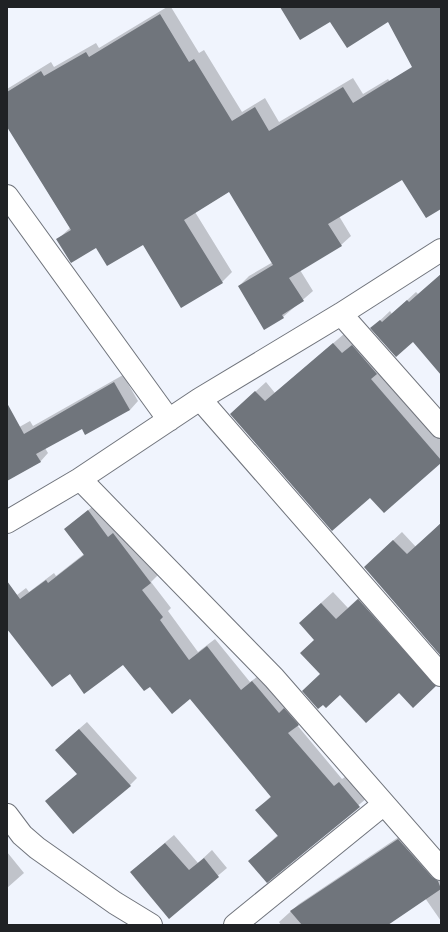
<svg xmlns="http://www.w3.org/2000/svg" width="448" height="932" font-family="'Libre Baskerville',serif">
<rect width="100%" height="100%" fill="#f0f4fd"/>
<path fill="#0003" d="M167 7H171L199 53 204 50 242 112 265 98 279 122 353 78 363 94 388 79 411 109 441 88V208L403 179 339 216 351 236 341 245 300 270 313 291 283 317 239 286 249 276 273 262 230 191 195 212 232 272 222 282 181 307 143 243 96 247 58 239 70 228 7 125V89L51 62 54 67 96 43 99 48Z
M441 274V374L413 340 372 328 390 311 392 314 416 292 418 294Z
M344 334 352 344 362 336 380 370 441 439V462L370 496 231 414 266 382 275 393Z
M123 375 138 401 130 410 82 427 45 448 48 453 40 462 7 480V434L30 421 33 426Z
M97 503 159 574 151 582 171 608 168 611 198 652 215 639 250 682 261 674 306 716 297 725 342 779 348 775 367 798 267 882 249 861 278 835 257 810 271 796 190 698 150 685 124 664 70 673 10 630 7 632V582L17 595 26 588 29 592 54 573 56 576 84 554 65 529Z
M441 523V654L373 559 402 532 416 547Z
M369 588 441 680 413 707 399 692 321 674 311 612 333 592 348 608Z
M87 722 137 778 130 785 47 801 78 774 64 742Z
M406 832 441 871V921L425 898 386 925H281L279 922 299 904Z
M174 835 198 863 212 850 227 868 169 917 140 864Z
M7 852 24 873 7 888Z"/>
<path fill="#70757c" d="M280 7H441V209L426 218 402 180 328 224 342 246 289 278 304 301 282 315 284 318 264 330 238 286 273 265 229 192 184 220 223 283 181 308 143 245 107 266 96 248 71 263 56 239 71 230 7 127V92L41 71 44 76 86 52 89 57 160 14 189 62 194 59 232 121 255 107 269 131 343 87 353 103 412 67 388 22 347 48 330 22 300 40Z
M441 274V375L413 342 396 357 370 328 380 320 382 322 407 300 409 302Z
M333 343 342 353 352 345 377 374 371 379 441 460V463L384 513 370 498 332 531 230 414 255 391 265 401Z
M114 382 130 410 85 435 82 429 36 454 41 462 7 481V403L24 434Z
M88 510 108 537 113 533 151 583 142 590 163 617 160 620 189 660 207 646 241 690 252 681 279 713 284 708 299 725 288 733 334 786 339 782 360 807 267 883 248 861 278 836 255 810 271 797 190 699 172 714 150 687 144 691 123 665 84 694 70 674 52 687 7 629V581L20 599 46 580 48 583 84 555 64 529Z
M441 523V656L364 567 393 540 407 554Z
M358 599 436 686 413 708 399 693 366 723 340 695 326 708 323 705 318 709 302 691 320 674 300 653 314 640 299 623 321 603 336 619Z
M79 729 131 786 73 834 45 801 77 774 55 750Z
M398 839 432 877 438 881 441 889 388 925H302L290 911Z
M165 843 189 870 204 858 219 877 169 919 130 872Z"/>
<g fill="none" stroke-linecap="round" stroke-linejoin="round">
<defs>
<path id="street" d="M7 196 169 420
M341 314 441 427
M200 399 441 675
M80 479 274 678 441 869
M7 522 80 479 200 399 341 314 441 250
M7 815 22 835 37 848 115 903 151 925
M235 925 384 804"/>
</defs>
<use href="#street" stroke="#70747c" stroke-width="24"/>
<use href="#street" stroke="#fff" stroke-width="22"/>
</g>
<rect width="448" height="932" fill="none" stroke="#202225" stroke-width="16"/>
</svg>
